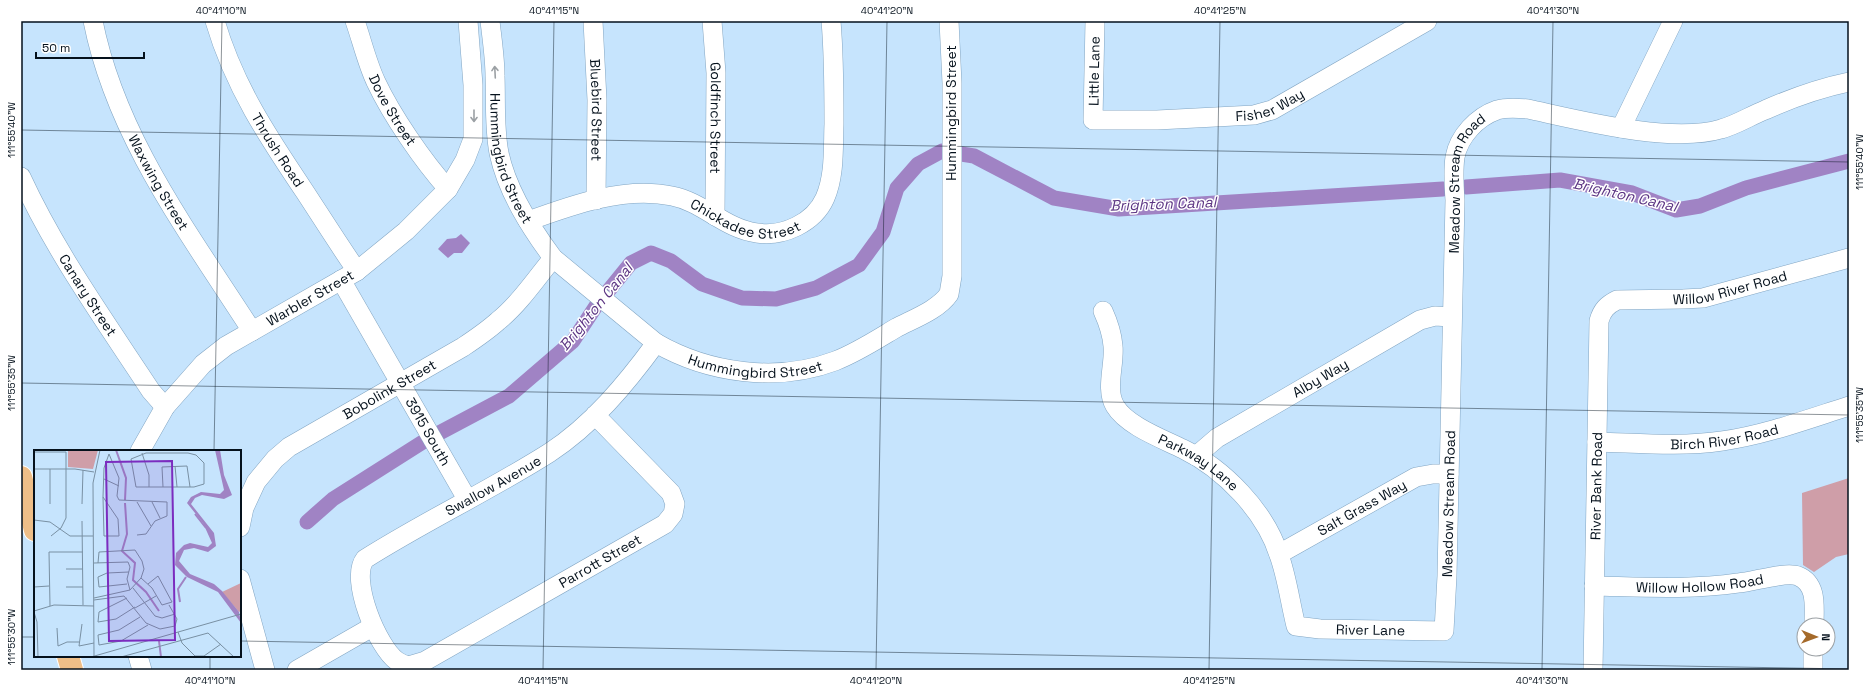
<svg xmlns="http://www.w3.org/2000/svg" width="1870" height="691" font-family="'Space Grotesk',sans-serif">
<rect width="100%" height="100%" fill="#c6e4fd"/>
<path fill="#cf9ea8" d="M1849 478V554L1836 557 1814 572 1803 565 1802 493Z"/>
<path fill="#a083c4" d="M461 234 470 243 462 253H454L448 258 438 249 447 239 456 238Z"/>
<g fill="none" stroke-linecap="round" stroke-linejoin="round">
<path stroke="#a083c4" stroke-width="15" d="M1466 187 1560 180 1632 193 1676 210 1700 206 1746 188 1849 161
M307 522 333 499 426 440 509 396 573 341 596 306 631 263 651 253 671 261 702 284 742 298 776 299 816 288 859 265 883 232 897 188 918 164 942 151 974 156 1054 198 1119 209 1443 189"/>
<defs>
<g id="minor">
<path id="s1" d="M93 21C116 137 189 233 252 331"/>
<path id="s2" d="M215 21C234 86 268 137 305 192 322 218 339 245 357 271"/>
<path id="s3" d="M355 21C362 41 367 63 376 82 392 116 423 161 448 189"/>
<path id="s4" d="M490 21C492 39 495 58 495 76 496 102 494 127 499 153 507 191 530 227 553 258L656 343C708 373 777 383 835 361 856 353 876 340 896 328 913 319 938 310 949 294L952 276V83L949 21"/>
<path id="s5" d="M593 21 597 100 596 200"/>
<path id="s6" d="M712 21 716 73 715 216"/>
<path id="s7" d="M1095 21 1093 120H1157L1254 115 1272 110 1427 21"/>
<path d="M1621 128 1673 21"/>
<path id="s8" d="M21 177C56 253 105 321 151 391L165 407"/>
<path id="s9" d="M528 221C572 205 624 186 672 196 703 202 725 229 757 233 783 237 814 223 825 198 835 175 833 148 834 124 834 89 834 55 831 21"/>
<path id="s10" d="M341 280 467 499"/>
<path id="s11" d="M1103 311C1108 322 1112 333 1113 346 1115 364 1105 389 1115 406 1127 426 1163 439 1183 449 1224 469 1265 511 1279 555 1287 577 1290 602 1296 626L1320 629 1444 631 1447 576 1455 200C1454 186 1453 171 1455 157 1459 136 1477 117 1497 110 1507 107 1518 108 1528 109 1579 120 1671 144 1721 129 1736 125 1750 116 1765 110 1792 98 1820 88 1849 82"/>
<path id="s12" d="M595 415 671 493 675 504 673 514 665 524 425 661 408 666C405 665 400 663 397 661 378 648 349 579 365 559 425 521 489 491 549 453 592 425 626 384 656 343"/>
<path id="s13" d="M1597 442C1638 443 1681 447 1722 441 1765 435 1808 419 1849 406"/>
<path id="s14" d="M140 451 165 407 203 364 226 346 357 271 406 231 448 189 465 160 473 139V85L468 21"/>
<path id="s15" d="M1196 456 1217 438 1420 320 1435 316 1451 317"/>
<path id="s16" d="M240 527 244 508 256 482 275 459 289 447 463 347C475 339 487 331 498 321 519 304 536 279 553 258"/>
<path id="s17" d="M1279 554 1416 477 1433 474H1449"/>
<path d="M240 579 265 670"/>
<path id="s18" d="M1594 586C1642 587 1691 590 1738 583 1753 582 1786 571 1798 576 1818 584 1814 608 1814 625"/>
<path d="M138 656 142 670"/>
<path d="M297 670 372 627"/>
<path id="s19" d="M1593 670 1599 321C1602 310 1607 305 1617 300L1683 299 1703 298 1849 258"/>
<path d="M1813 670V649"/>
</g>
<path id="major" d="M21 477 35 530
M68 656 72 670"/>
</defs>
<use href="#minor" stroke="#82a5c2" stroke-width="20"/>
<use href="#major" stroke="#fff" stroke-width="24"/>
<use href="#minor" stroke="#fff" stroke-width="19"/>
<use href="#major" stroke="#eebe88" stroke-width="22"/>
</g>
<defs><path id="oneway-shaft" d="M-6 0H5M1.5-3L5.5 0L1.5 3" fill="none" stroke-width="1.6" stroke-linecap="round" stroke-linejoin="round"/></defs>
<g stroke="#9ba0a4">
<use href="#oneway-shaft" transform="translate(495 72) rotate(-93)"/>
<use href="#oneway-shaft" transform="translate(474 116) rotate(90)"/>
</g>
<path fill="none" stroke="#05111c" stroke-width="1" stroke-opacity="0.45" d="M21 130 1849 162M21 383 1849 415M214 451 222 21M21 637H35M240 641 1849 669M210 670V656M543 670 554 21M876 670 887 21M1209 670 1220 21M1542 670 1553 21"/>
<g text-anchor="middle" stroke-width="3" stroke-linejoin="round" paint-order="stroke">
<g font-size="14" fill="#05111c" stroke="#fff">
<text transform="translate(1094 71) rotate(-89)" y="5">Little Lane</text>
<text dy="5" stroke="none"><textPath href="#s7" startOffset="278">Fisher Way</textPath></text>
<text dy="5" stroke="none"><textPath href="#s3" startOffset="97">Dove Street</textPath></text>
<text dy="5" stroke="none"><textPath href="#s5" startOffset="89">Bluebird Street</textPath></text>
<text transform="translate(951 113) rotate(-90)" y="5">Hummingbird Street</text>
<text dy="5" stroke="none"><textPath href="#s6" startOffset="97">Goldfinch Street</textPath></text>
<text dy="5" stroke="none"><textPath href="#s2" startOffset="144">Thrush Road</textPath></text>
<text dy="5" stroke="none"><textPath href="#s4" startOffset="140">Hummingbird Street</textPath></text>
<text dy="5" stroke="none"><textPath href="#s1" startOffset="175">Waxwing Street</textPath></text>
<text dy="5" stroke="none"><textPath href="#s11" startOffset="998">Meadow Stream Road</textPath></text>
<text dy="5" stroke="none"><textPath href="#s9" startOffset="227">Chickadee Street</textPath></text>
<text dy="5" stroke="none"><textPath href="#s19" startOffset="492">Willow River Road</textPath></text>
<text dy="5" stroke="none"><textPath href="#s8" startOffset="136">Canary Street</textPath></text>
<text dy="5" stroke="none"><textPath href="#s14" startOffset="234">Warbler Street</textPath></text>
<text dy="5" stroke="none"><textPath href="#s4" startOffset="489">Hummingbird Street</textPath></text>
<text dy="5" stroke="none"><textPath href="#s15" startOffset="147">Alby Way</textPath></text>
<text dy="5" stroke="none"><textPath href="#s16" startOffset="212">Bobolink Street</textPath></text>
<text dy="5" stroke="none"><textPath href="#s10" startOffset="175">3915 South</textPath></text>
<text dy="5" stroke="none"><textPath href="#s13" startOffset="128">Birch River Road</textPath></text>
<text dy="5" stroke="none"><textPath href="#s11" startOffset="199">Parkway Lane</textPath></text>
<text dy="5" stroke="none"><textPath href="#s12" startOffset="710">Swallow Avenue</textPath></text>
<text dy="5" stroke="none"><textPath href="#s19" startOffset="184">River Bank Road</textPath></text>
<text dy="5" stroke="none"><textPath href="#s11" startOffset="674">Meadow Stream Road</textPath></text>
<text dy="5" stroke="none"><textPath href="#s17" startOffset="95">Salt Grass Way</textPath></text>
<text transform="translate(600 561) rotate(-30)" y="5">Parrott Street</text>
<text dy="5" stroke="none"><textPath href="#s18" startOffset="106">Willow Hollow Road</textPath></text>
<text dy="5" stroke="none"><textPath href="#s11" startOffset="473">River Lane</textPath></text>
</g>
<g font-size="15" font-style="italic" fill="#5c3583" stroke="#fff">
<text transform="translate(1625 195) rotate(13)" y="5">Brighton Canal</text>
<text transform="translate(1163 204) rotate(-2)" y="5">Brighton Canal</text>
<text transform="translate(596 307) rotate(-51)" y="5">Brighton Canal</text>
</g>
</g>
<g transform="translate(34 450)">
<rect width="207" height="207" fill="#c6e4fd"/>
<path d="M34 0H64L59 19 34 17ZM207 133V161L205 162 188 142Z" fill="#cf9ea8"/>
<path d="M181 0H186L190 25 198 45 190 49 168 45 161 48 157 54 180 83 182 96 174 102 160 98 150 100 145 111 156 124 180 134 188 141 205 162 207 173 184 142 153 127 141 115 142 103 150 95 156 93 174 97 178 93 169 73 153 53 157 47 167 42 186 44 190 40Z" fill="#a083c4"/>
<path fill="none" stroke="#a083c4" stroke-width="2" d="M82 0 92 28 91 50M91 53 93 84 88 101 101 113 99 130 112 142 125 161M161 64 172 78M146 152 144 139 152 127M125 191 127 207"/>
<path fill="none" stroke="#7990a3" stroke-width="1" d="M0 2H32V68L27 78 17 86M108 3 115 25V37M112 3H154L162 5 170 13V34L160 37H102L97 9ZM141 16 143 37M0 19H41L60 22M70 29 85 36M129 37 128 17 153 16 156 37M69 47 84 69 85 86H70L69 47 70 18 75 4 85 28 83 46 85 50 133 52V66L121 71 112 84 103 85M103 52 117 76M118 52 126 68M16 54V19M48 54 49 20M0 70 16 72 36 86H59M48 71 49 155M0 85V2M60 113 94 112 96 117 93 129 96 140M32 119H49M107 128 118 138 128 155 138 152 124 126 114 134M93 134 65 137 64 127 73 123 95 122M0 137 15 136M32 137H49M99 138 121 166 128 168 141 164M60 148 96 140 107 128 110 119 108 111 101 100 65 102 64 113M93 148 65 162 64 172 82 169 101 157M60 150 90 146 112 173 126 179 141 176 143 169 135 155M16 156 15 102H49M101 158 122 146M0 161 20 155 60 156M0 162 3 172 4 207M106 167 85 180 64 185 65 195 87 191 114 175M48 174 45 196 60 193M23 178 24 196 33 192H45M144 182 148 193 161 206H170L187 194M57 207 207 164M60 207 59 33 66 0M87 207 174 183 200 207"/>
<path fill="#7b2cbf" fill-opacity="0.15" stroke="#7b2cbf" stroke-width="2" d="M138 11 141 190 75 191 72 12Z"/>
<rect width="207" height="207" fill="none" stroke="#05111c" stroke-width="2"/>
</g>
<rect width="1870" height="691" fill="none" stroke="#ffffff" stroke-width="44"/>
<g transform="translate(1816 637) rotate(91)"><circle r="19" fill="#ffffff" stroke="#9ba0a4"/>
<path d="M0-3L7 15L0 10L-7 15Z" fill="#a56a2a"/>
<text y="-6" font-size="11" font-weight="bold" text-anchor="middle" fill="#05111c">N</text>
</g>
<path d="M36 52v6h108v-6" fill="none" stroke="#05111c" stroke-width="2"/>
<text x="42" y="52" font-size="12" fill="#05111c" stroke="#ffffff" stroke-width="3" paint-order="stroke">50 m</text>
<rect x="22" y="22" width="1826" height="647" fill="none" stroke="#05111c" stroke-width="1.5"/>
<g font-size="10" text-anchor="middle" fill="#05111c">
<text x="221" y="14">40°41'10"N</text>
<text x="554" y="14">40°41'15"N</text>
<text x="887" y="14">40°41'20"N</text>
<text x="1220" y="14">40°41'25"N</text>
<text x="1553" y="14">40°41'30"N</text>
<text transform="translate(11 130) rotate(-90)" y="4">111°55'40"W</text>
<text transform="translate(1859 162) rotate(-90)" y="4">111°55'40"W</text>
<text transform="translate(11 383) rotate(-90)" y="4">111°55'35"W</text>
<text transform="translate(1859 415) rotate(-90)" y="4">111°55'35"W</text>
<text transform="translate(11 637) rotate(-90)" y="4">111°55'30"W</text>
<text x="210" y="684">40°41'10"N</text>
<text x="543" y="684">40°41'15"N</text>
<text x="876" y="684">40°41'20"N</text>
<text x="1209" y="684">40°41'25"N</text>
<text x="1542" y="684">40°41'30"N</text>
</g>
</svg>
